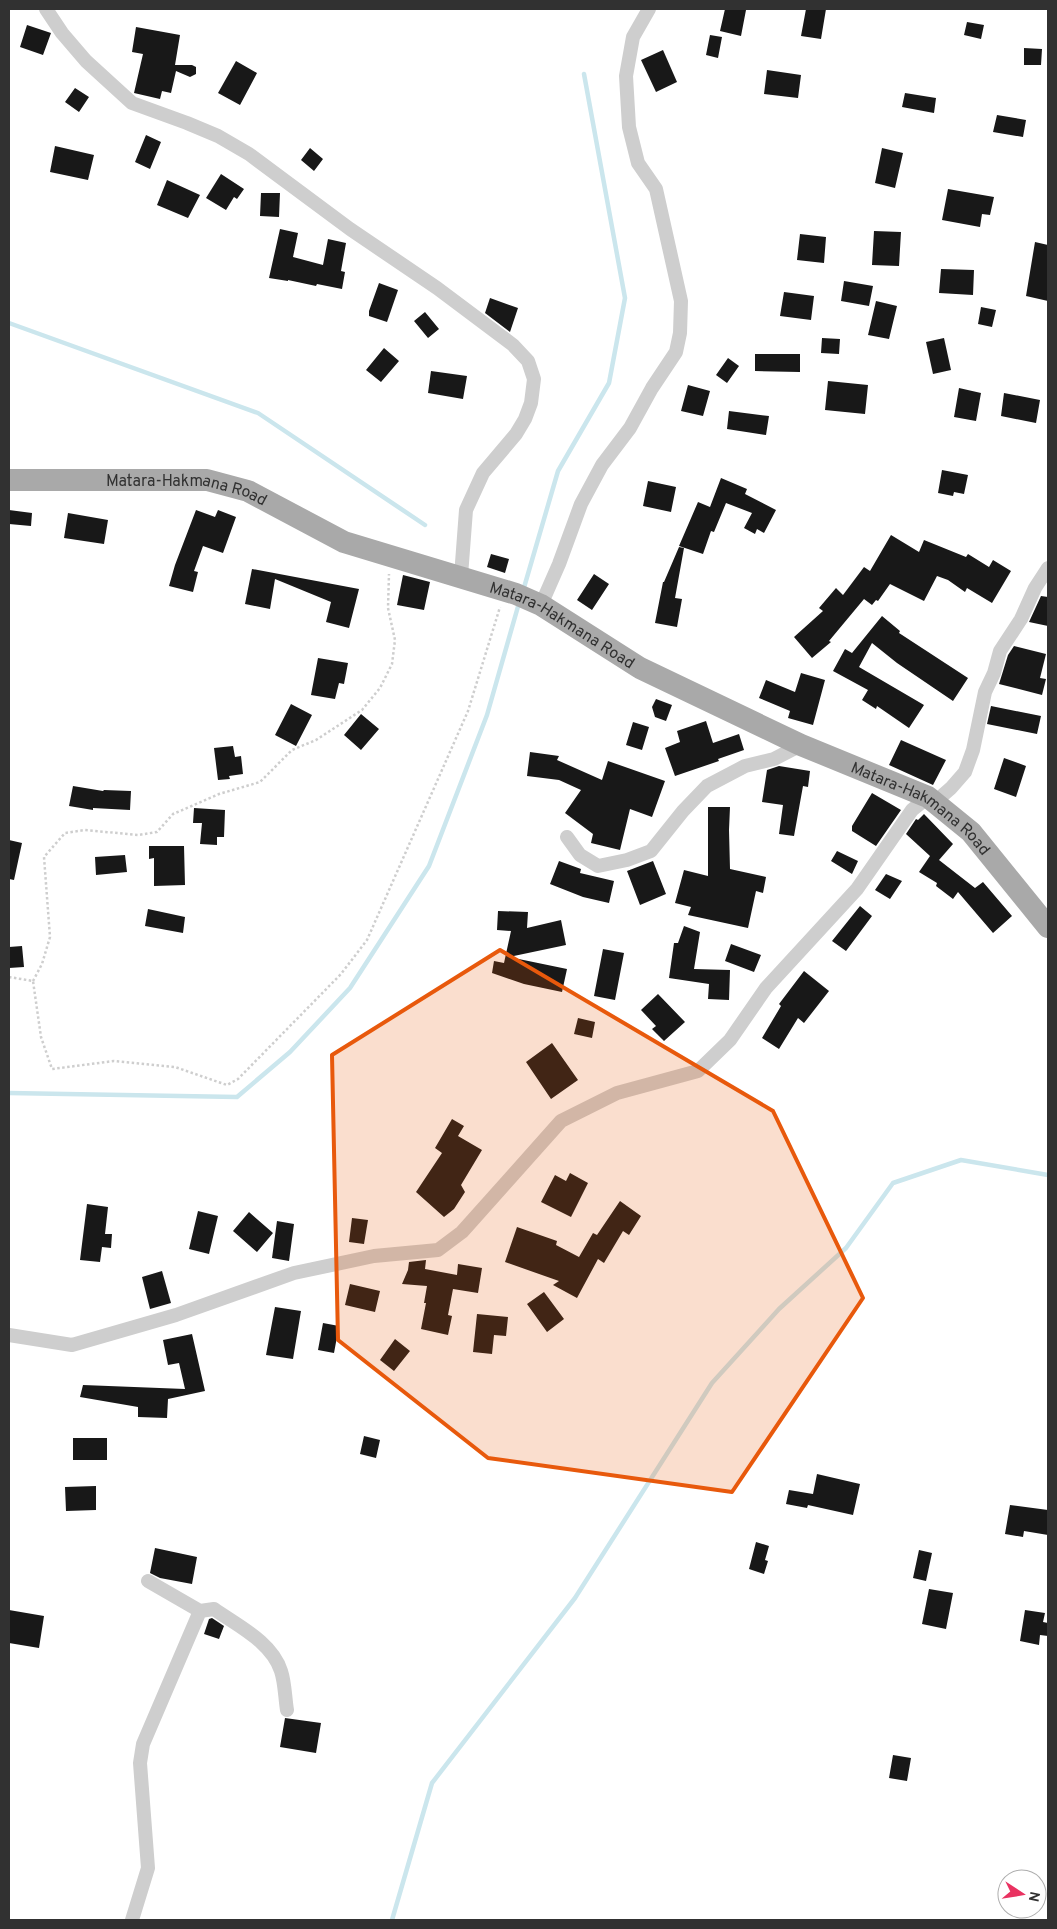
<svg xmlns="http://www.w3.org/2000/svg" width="1057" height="1929" font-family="Overpass,sans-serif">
<rect width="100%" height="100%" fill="#fff"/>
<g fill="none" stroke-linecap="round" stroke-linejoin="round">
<path stroke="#cbe6ed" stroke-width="4.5" d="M9 323 258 413 425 525
M523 591 558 471 609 383 625 298 584 74
M9 1093 237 1097 290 1052 350 988 429 866 487 715 519 603
M392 1920 432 1783 575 1598 712 1383 779 1309 846 1248 893 1183 961 1160 1048 1175"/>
</g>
<path fill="#181818" d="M725 9 746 10 741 36 720 31Z
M806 9H826L821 39 801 36Z
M967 22 984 25 981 39 964 35Z
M27 25 51 33 43 55 20 47Z
M136 27 180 35 175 65H192L196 67V74L190 77 176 71 171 93 162 91 160 99 134 93 143 54 132 52Z
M710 35 722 37 718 58 706 55Z
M1024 48 1042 49 1041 65H1024Z
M663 50 677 82 656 92 641 60Z
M236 61 257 73 240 105 218 93Z
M767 70 801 75 798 98 764 94Z
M75 88 89 97 79 112 65 102Z
M905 93 936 98 934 113 902 107Z
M997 115 1026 120 1023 137 993 132Z
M146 135 161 142 150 169 135 162Z
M55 146 94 155 88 180 50 172Z
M310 148 323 159 314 171 301 160Z
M882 148 903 153 895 188 875 183Z
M221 174 244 189 237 199 234 197 226 210 206 198Z
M167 180 200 195 188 218 157 205Z
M948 189 994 197 990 215 982 214 980 227 942 220Z
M261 193H280L279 217 260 216Z
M280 229 298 233 293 257 323 265 328 239 346 243 341 271 345 272 342 289 317 284 316 286 288 280V281L269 278Z
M874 231 901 232 899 266 872 265Z
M800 234 826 237 824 263 797 260Z
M1035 242 1048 245V301L1026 296Z
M941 269 974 270 973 295 939 293Z
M844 281 873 286 869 306 841 301Z
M379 283 398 290 387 322 369 316V311Z
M784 292 814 296 811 320 780 316Z
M490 298 518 308 510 332 485 313Z
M876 301 897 306 889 339 868 335Z
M981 307 996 310 992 327 978 324Z
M425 312 439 329 428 338 414 321Z
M822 338 840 339 839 354 821 353Z
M944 338 951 370 933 374 926 342Z
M384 348 399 361 381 382 366 370Z
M755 354H800V372L755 371Z
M728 358 739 366 727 383 716 375Z
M431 371 467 376 463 399 428 393Z
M828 381 868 385 865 414 825 410Z
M688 385 710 391 703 416 681 411Z
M959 388 981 393 976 421 954 417Z
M1004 393 1040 400 1036 423 1001 416Z
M729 411 769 416 766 435 727 429Z
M942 470 968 475 964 494 954 492 953 496 938 493Z
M721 478 747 489 745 494 776 510 764 533 757 529 755 534 744 528 752 513 726 503 714 532 711 531 703 554 679 546 698 502 710 507Z
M648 481 676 487 671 512 643 506Z
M9 510 32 513 31 526 9 524Z
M196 510 215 517 218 510 236 517 223 553 203 546 194 571 198 572 193 592 169 586 175 565Z
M68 513 108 520 104 544 64 538Z
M891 535 919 552 924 540 966 557 968 554 989 567 993 560 1011 571 992 603 967 588 965 592 948 580 937 576 924 601 890 584 878 601 876 600 872 605 864 599 829 641 831 642 812 658 794 637 823 611 819 608 836 588 843 595 864 567 870 571Z
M679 547 684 548 675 598 682 599 677 627 655 623 663 582H664Z
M491 554 509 559 505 573 487 567Z
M252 569 359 589 349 628 326 622 331 602 275 579 270 609 245 604Z
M594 574 609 584 592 610 577 600Z
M403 575 430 582 424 610 397 605Z
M1041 596 1048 597V626L1029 622Z
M882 616 900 631 899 633 968 678 953 701 897 663 872 643 859 667 924 705 909 728 877 706 876 709 862 700 868 690 833 671 845 649 852 653Z
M1014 646 1046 654 1040 678 1046 679 1042 695 999 684 1008 655Z
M318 658 348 663 344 684 339 683 335 699 311 695Z
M801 673 825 680 813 725 788 718 790 711 759 698 766 680 795 692Z
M656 699 672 705 666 721 655 717 652 707Z
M291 704 312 715 296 746 275 735Z
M991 706 1041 716 1037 734 987 724Z
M361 714 379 729 361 750 344 735Z
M706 721 713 743 739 734 744 750 718 759 719 761 675 776 665 748 680 742 677 731Z
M633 722 649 727 642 750 626 745Z
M901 740 946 760 933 785 889 765Z
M233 746 235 757 241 756 243 774 229 776 230 779 218 780 214 748Z
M530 752 559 756 557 760 602 780 608 761 665 781 652 817 630 809 620 850 591 843 593 834 565 813 581 790 559 780 527 776Z
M1004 758 1026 766 1016 797 994 789Z
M779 766 810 771 808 787 803 786 794 836 779 834 783 805 762 802 767 770Z
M73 786 103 791 104 790 131 791 130 810 93 808V810L69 806Z
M872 793 901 810 876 846 852 831V826Z
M708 807H730L729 830 730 869 766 877 763 893 756 891 748 928 688 915 691 907 675 903 684 870 708 876Z
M194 808 225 810 224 837H217V845L200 844 202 823H193Z
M924 814 953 844 939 860 975 888 983 882 1012 916 993 933 958 892 953 899 936 886 937 883 919 872 930 856 906 834 916 819 918 820Z
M9 840 22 843 14 880 9 879Z
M149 846H184L185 885 154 886V858L149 859Z
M837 851 858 861 852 874 831 861Z
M125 855 127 872 96 875 95 857Z
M559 861 581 869 580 873 614 881 609 903 583 897 550 884Z
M653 861 666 894 640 905 627 871Z
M886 874 902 881 890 899 875 890Z
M860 906 872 916 846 951 832 941Z
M148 909 185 917 183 933 145 926Z
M498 911 528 912 527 928 561 920 566 945 509 957 567 969 562 992 524 984 492 973 494 961 504 963 511 931 497 930Z
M684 926 700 932 694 969 730 970 729 1000 708 999 709 984 669 978 674 943H678Z
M731 944 761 955 754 972 725 961Z
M22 946 24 967 9 968V947Z
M603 949 624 953 615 1000 594 996Z
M804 971 829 991 804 1023 798 1018 779 1049 762 1038 781 1006 779 1004Z
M658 994 685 1022 664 1041 652 1029 656 1026 641 1010Z
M578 1018 595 1022 592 1038 574 1034Z
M552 1043 578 1080 551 1099 526 1062Z
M452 1119 464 1126 458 1136 482 1150 461 1185 465 1192 454 1209 444 1217 416 1192 442 1153 435 1148Z
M570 1173 588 1183 571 1217 541 1202 555 1175 566 1181Z
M620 1201 641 1216 629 1235 623 1231 604 1263 598 1259 577 1298 553 1285 559 1281 505 1262 517 1227 557 1241 556 1245 579 1257 593 1233 597 1235Z
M87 1204 108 1207 105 1234H112L111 1248 102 1247 100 1262 80 1260Z
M198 1211 218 1216 209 1254 189 1249Z
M249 1212 273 1233 257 1252 233 1231Z
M352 1218 368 1220 364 1244 349 1242Z
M277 1221 294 1224 289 1261 272 1258Z
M426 1260 425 1269 457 1275 458 1264 482 1268 478 1293 453 1289 448 1315 452 1316 448 1335 421 1329 426 1303H424L427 1286 402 1284 408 1270 409 1262Z
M162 1271 171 1303 150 1309 142 1277Z
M350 1284 380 1291 375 1312 345 1305Z
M544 1292 564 1319 547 1332 527 1304Z
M275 1307 301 1311 293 1359 266 1355Z
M477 1314 508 1317 506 1336 494 1335 492 1354 473 1352Z
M323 1323 339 1326 334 1353 318 1350Z
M192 1334 205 1391 168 1399 167 1418 138 1417V1407L80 1397 83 1385 185 1389 179 1363 168 1365 163 1340Z
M395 1339 410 1351 394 1371 380 1360Z
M364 1436 380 1440 376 1458 360 1454Z
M73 1438H107V1460H73Z
M817 1474 860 1484 853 1515 808 1505 807 1508 786 1504 789 1490 813 1494Z
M96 1486V1510L66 1511 65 1487Z
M1010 1505 1048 1510V1535L1024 1531 1023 1537 1005 1534Z
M756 1542 769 1546 765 1560 768 1561 764 1574 749 1569Z
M155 1548 197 1557 192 1584 160 1578 150 1573Z
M919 1550 932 1553 926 1581 913 1578Z
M929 1589 953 1593 946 1629 922 1624Z
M9 1610 44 1616 39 1648 9 1643Z
M1025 1610 1045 1613 1043 1622 1048 1623V1636L1040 1635 1039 1645 1020 1641Z
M212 1618 224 1626 219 1639 204 1634 209 1619Z
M285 1718 321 1723 316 1753 280 1747Z
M893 1755 911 1758 907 1781 889 1778Z"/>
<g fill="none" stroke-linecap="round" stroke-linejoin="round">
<path stroke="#cecece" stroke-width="2.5" stroke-dasharray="2.5 2.5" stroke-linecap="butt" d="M9 977 33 981 41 1037 52 1069 114 1061 175 1067 227 1085 238 1079 341 974 367 940 468 711 500 607
M33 981 42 964 50 937 44 857 65 833 85 830 138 835 157 832 173 814 219 794 260 782 292 750 316 740 362 710 380 688 392 664 395 640 388 608 389 574"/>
<path stroke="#cecece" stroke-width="14" d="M46 9 62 33 86 61 132 103 187 123 218 136 249 154 350 229 437 288 513 345 528 361 534 379 531 403 525 419 516 434 483 473 466 510 461 576
M541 605 559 564 581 504 602 465 630 428 652 388 676 352 680 333 681 301 656 189 638 163 629 127 626 76 633 37 649 9
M935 802 951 788 965 772 973 750 985 692 994 673 1000 651 1021 619 1035 588 1048 568
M567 837 580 855 598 866 627 860 651 851 683 811 707 786 745 766 774 759 801 745
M9 1335 72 1345 176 1315 294 1273 374 1256 438 1250 462 1232 561 1121 617 1093 698 1071 730 1040 766 988 857 889 912 810 928 797
M200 1611 214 1609C238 1626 272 1642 281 1671 285 1683 285 1698 287 1710
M132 1920 148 1868 140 1763 143 1744 200 1611 148 1581"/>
<path stroke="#a9a9a9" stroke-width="22" id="s1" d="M9 480H207L248 491 344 542 516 594 541 605 640 668 801 745 928 797 971 832 1048 927"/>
</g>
<path fill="#e8590c" fill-opacity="0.2" stroke="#e8590c" stroke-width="4" stroke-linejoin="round" d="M500 950 773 1111 863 1298 732 1492 488 1458 338 1340 332 1055Z"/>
<g text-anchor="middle" stroke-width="5" stroke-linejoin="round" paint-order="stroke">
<g font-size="16" fill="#313131" stroke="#fff">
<text dy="6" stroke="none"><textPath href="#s1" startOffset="179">Matara-Hakmana Road</textPath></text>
<text dy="6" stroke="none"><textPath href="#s1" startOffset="584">Matara-Hakmana Road</textPath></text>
<text dy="6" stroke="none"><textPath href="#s1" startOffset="989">Matara-Hakmana Road</textPath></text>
</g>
</g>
<rect width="1057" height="1929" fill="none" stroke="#313131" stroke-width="20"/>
<g transform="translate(1022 1894) rotate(102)"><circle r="24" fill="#ffffff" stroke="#adadad"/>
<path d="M0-4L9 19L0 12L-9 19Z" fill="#e93261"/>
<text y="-8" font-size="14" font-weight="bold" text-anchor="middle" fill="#313131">N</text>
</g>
</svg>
